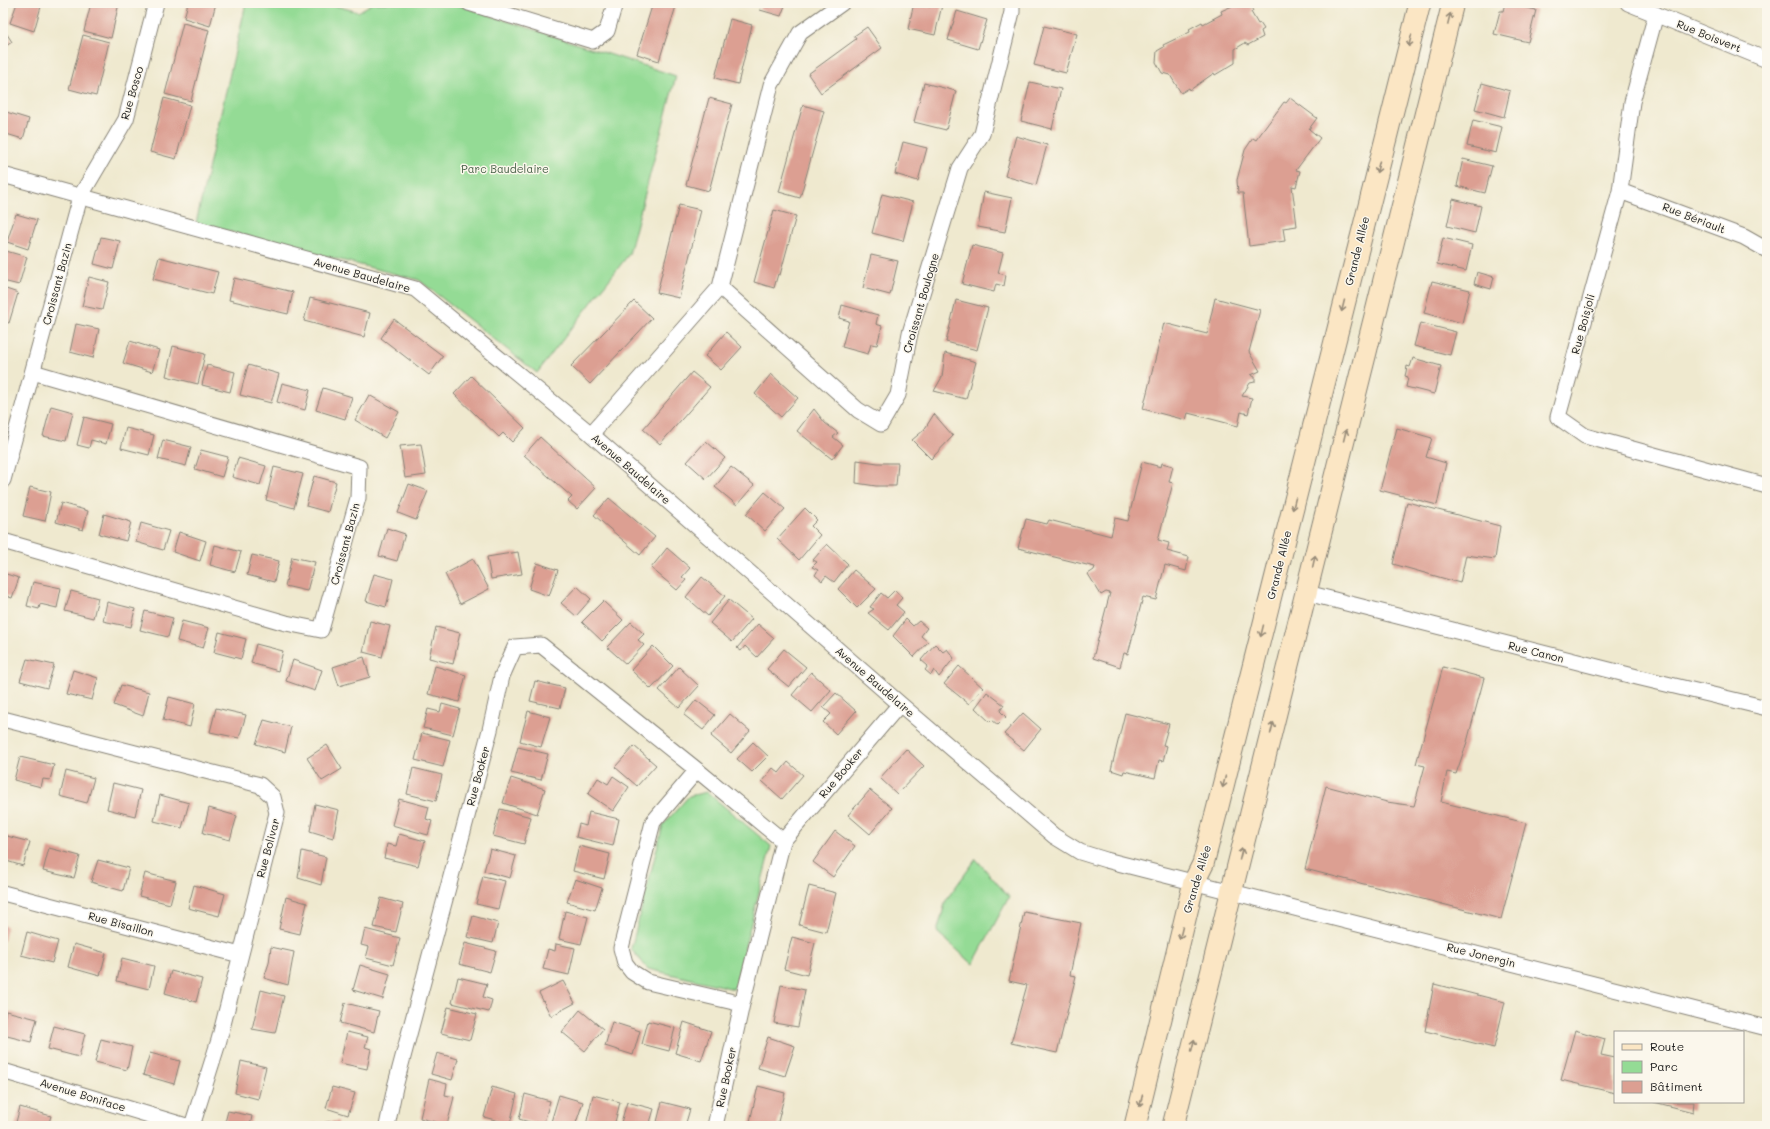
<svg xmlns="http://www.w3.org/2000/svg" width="1770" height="1129" font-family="Mali,sans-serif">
<rect width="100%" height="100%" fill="#fbf7ec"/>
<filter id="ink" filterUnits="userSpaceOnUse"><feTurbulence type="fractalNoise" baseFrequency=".025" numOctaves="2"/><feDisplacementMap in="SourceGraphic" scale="8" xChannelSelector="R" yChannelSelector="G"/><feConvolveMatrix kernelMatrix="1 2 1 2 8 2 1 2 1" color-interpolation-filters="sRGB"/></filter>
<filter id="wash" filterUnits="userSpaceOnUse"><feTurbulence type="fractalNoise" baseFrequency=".012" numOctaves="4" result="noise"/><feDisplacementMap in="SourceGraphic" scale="16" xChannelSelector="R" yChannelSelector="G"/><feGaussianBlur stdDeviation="0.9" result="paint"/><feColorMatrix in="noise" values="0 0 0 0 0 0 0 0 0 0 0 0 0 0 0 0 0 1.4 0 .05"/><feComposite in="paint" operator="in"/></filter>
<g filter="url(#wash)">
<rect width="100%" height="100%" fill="#efe9cf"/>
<path fill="#94db95" stroke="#587c58" d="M246 3H326L358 12 373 3H452L676 76 629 254 537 373 419 280 196 223Z
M707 792 771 846 734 989 648 969 631 949 663 825 689 796Z
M976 859 1009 897 973 964 937 932 946 900Z"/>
<g id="blocks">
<path fill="#dc9f92" d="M17 3H42L34 31 10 23Z
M91 3H119L111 38 84 31Z
M188 3H216L210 26 184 18Z
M653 3H677L659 61 637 54Z
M762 3H786L781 16 760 10Z
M914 3 930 7 931 3 942 5 935 35 908 29Z
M1239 3H1245L1246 5 1249 3 1253 11 1251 12 1258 24 1260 23 1264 29 1261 31 1263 37 1248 45 1245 43 1235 49V63L1215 75 1214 73 1190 90 1189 88 1181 93 1170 75 1162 73 1156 62 1157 51 1164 47 1163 45 1190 32 1189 29 1202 22 1203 24 1222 14 1221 11Z
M1505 3 1536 10 1528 42 1494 34 1500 11H1503Z
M957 11 987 20 978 49 948 40Z
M730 19 752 25 738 84 715 78Z
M183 23 209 30 191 101 165 94Z
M1044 26 1077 34 1066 73 1034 65Z
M867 27 882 48 821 93 808 74 856 39 854 36Z
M3 28 12 42 3 48Z
M83 35 109 42 96 96 69 89Z
M1030 82 1061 89 1052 129 1021 121Z
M924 83 956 91 946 130 914 122Z
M1482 83 1510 91 1504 117 1475 109Z
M164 98 190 105 176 159 150 152Z
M709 98 732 104 709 191 686 185Z
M1290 98 1317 118 1309 129 1320 138 1296 170 1300 171 1296 187 1292 186 1297 226 1283 228 1285 241 1249 246 1243 193H1238L1237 180 1245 150 1253 138 1256 140 1284 102 1286 103Z
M803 105 824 111 800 198 779 192Z
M3 111 29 119 23 139 3 133Z
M1473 120 1502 127 1496 153 1467 146Z
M1016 136 1047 145 1036 185 1005 176Z
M903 142 927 148 918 181 895 174Z
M1463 159 1492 166 1485 193 1457 186Z
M984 192 1012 198 1005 232 978 227Z
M882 194 913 202 903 241 872 233Z
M1453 199 1481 206 1475 233 1447 226Z
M679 205 701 210 679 298 657 293Z
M774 210 796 216 780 275 778 274 774 288 754 282Z
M16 214 37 220 28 249 7 242Z
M101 237 120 241 113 269 94 264Z
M1443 238 1472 245 1466 271 1437 264Z
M972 245 1003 253 998 273 1006 275 1004 286 996 284 994 292 962 284Z
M6 251 27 257 19 285 3 281V260Z
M871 255 898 261 890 295 863 288Z
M159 257 218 272 212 294 153 279Z
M1477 272 1494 277 1491 289 1474 284Z
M89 277 109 282 102 310 82 306Z
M234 278 293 292 288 314 229 300Z
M1432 281 1470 290 1462 323 1424 313Z
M3 288 18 293 9 323 3 321Z
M310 298 370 313 364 337 304 321Z
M1215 298 1260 310 1249 352 1260 371 1251 375 1255 377V382L1250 383 1242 396 1252 398 1248 414 1241 412 1238 426 1188 413 1186 420 1143 409 1164 323 1207 334Z
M956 300 988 308 977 350 946 342Z
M634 301 652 318 590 384 571 366Z
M842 305 878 315 876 324 882 326 877 345 871 344 868 354 842 347 849 321 839 318Z
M394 319 443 356 429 375 381 338Z
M1420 323 1456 332 1450 355 1414 346Z
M76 324 99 329 93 358 70 352Z
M726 332 742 347 721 370 705 356Z
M130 341 159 350 152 372 123 363Z
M173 346 205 354 198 384 166 376Z
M945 353 976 362 966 399 934 391 942 377Z
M1413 358 1441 366 1434 394 1406 387 1408 377 1405 376 1406 372 1407 366 1410 367Z
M207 365 235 372 230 392 202 385Z
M248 365 279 374 271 403 240 395Z
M692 372 710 387 660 444 643 429Z
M771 374 798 398 781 417 755 394Z
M471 376 525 428 512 442 503 433 499 437 454 394Z
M282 383 310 390 305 410 277 402Z
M323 388 352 397 345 419 316 410Z
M369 395 399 412 385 438 355 420Z
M51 406 73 412 66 441 43 436Z
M814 409 825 423 838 433 833 437 843 445 832 459 797 431Z
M934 414 953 436 931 459 912 440 924 430Z
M84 417 111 424 106 444 91 440 89 448 77 445Z
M126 428 154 435 149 455 121 448Z
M1397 428 1432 438 1426 457 1446 463 1437 505 1380 490Z
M540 437 596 488 577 509 568 501 572 497 524 455Z
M163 440 191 447 186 466 158 459Z
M706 441 725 458 706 479 687 462Z
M421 444 426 475 405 478 400 446Z
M201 450 228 457 222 477 195 469Z
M238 458 266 466 260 485 232 477Z
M857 460 878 463H898L896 486H876L856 483Z
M1142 462 1161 467 1162 463 1173 466 1169 482 1173 483 1158 540 1169 543 1167 551 1189 557 1186 571 1165 565 1156 600 1143 597 1128 654 1124 653 1120 667 1093 658 1110 593 1106 592 1101 595 1088 574 1094 570 1095 567 1018 548 1026 519 1047 524 1049 520 1111 536 1115 518 1128 521Z
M274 467 303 474 294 508 266 500Z
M731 467 754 485 737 505 715 487Z
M314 476 336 482 328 512 306 506Z
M409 484 428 491 416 520 398 513Z
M30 487 51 492 45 521 23 516Z
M765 492 785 509 765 531 746 514Z
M609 498 655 537 640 555 594 515Z
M1407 502 1500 526 1495 559 1466 555 1460 583 1393 564Z
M61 503 88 511 83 530 56 522Z
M805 508 817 520 811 526 820 535 799 560 777 539Z
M104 514 131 522 126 541 99 534Z
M141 523 169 531 163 550 136 542Z
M387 528 405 534 397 561 379 556Z
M179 532 206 541 200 561 173 552Z
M827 544 848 564 834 582 826 576 822 581 815 575 818 570 812 567 817 562 813 560Z
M215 545 241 552 235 572 210 565Z
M667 548 690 568 682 577 686 580 677 590 651 568Z
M518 552 522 574 491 579 487 557Z
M252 555 279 561 274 582 247 575Z
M292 557 315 562 307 591 285 586Z
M473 559 489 589 460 604 445 574Z
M537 563 558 570 549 596 529 589Z
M854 570 876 589 857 608 838 589Z
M3 573 19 578 12 598 3 595Z
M374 574 393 579 386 607 366 601Z
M702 577 725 596 708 616 686 597Z
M33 582 61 588 57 608 40 604 39 609 27 606Z
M577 586 591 599 576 616 561 603Z
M895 590 902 598 896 605 904 612 889 630 868 613 874 609 870 607 881 593 887 598Z
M71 591 98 598 93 618 65 611Z
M729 600 752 619 732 642 710 623Z
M603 601 623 620 602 641 582 622Z
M107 602 135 609 131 627 103 621Z
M145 611 173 618 168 637 140 630Z
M906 619 913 626 919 621 927 628 921 636 928 642 914 657 893 636Z
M182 621 209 628 203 648 177 641Z
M370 621 390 626 382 657 363 652Z
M631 622 644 634 638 640 644 645 626 664 607 647Z
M758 624 774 638 757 657 745 646 741 651 737 648Z
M436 627 460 633 453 664 429 658Z
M219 632 246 639 241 659 214 652Z
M256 644 283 651 278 671 251 663Z
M935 644 943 652 947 649 954 658 939 677 934 670 931 675 925 670 928 666 921 660Z
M653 646 673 666 651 689 631 670Z
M784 649 806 667 789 687 767 669Z
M364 657 370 677 339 686 333 667Z
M27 659 54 665 47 688 20 681Z
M293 660 322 670 315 691 286 681Z
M435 666 466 675 459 702 428 694Z
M959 666 983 688 969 704 944 684Z
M679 667 699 686 679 708 659 690Z
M1443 667 1484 678 1467 742 1456 774 1447 772 1441 802 1526 823 1501 919 1305 869 1326 786 1387 802 1414 806 1425 766 1416 764Z
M73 670 98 678 92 700 66 694Z
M811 672 831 690 812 712 792 695Z
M535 681 565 688 560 708 530 701Z
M121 685 149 692 143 716 114 705Z
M987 692 1004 705 1000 711 1006 717 998 725 992 720 990 722 975 708Z
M836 693 856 711 836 734 823 722 831 714 823 707Z
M169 697 195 704 190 727 163 720Z
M696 700 715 715 703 730 684 715Z
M442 704 460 709 453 735 423 728 428 709 440 712Z
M216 708 246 715 239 738 210 732Z
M528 711 550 717 541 747 520 741Z
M1023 713 1041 729 1024 750 1004 734Z
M1125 713 1169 724 1163 745 1167 746 1163 761 1159 760 1155 778 1124 771 1123 774 1111 770Z
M730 714 750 731 731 753 711 736Z
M264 720 291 727 285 752 256 744Z
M422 733 450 740 443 767 415 760Z
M753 742 768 756 752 772 737 759Z
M327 745 342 769 322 781 307 758Z
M634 746 656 765 637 786 615 767Z
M518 747 548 754 541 780 511 773Z
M906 749 924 766 897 794 880 778Z
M20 757 54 765 50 780 43 779 41 787 14 780Z
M788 762 803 775 782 799 762 781 773 768 779 773Z
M413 768 442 775 436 801 407 794Z
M66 771 94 778 87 803 60 796Z
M613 776 629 787 613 811 588 794 598 778 608 784Z
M511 778 545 789 537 814 503 803Z
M113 783 141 790 135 816 107 809Z
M870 790 892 808 870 834 848 815Z
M160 795 189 803 182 828 154 821Z
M399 799 429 807 426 819 432 821 428 835 392 825Z
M315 804 339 810 333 838 310 831Z
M209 808 237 816 230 840 203 833Z
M500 809 531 817 524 844 493 836Z
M589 812 619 819 613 846 576 837 579 824 586 826Z
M835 831 855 846 833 877 813 862Z
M399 834 425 841 418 866 384 858 387 844 396 846Z
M3 835 30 842 23 866 3 860Z
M579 846 610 854 604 879 573 871Z
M49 848 80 856 74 878 43 871Z
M490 849 516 856 510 878 484 871Z
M302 851 326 857 321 885 298 878Z
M98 860 129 868 123 891 91 882Z
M145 873 176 881 170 904 139 896Z
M483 876 505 881 498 909 476 904Z
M575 879 602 888 595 910 567 902Z
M194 885 225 894 219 916 188 908Z
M809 886 836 893 826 932 799 925Z
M286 897 307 903 300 934 279 929Z
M381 898 403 904 396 932 374 927Z
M565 911 588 917 581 944 559 939Z
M1024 912 1081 923 1070 975 1076 976 1057 1053 1011 1043 1027 985 1009 981Z
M473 916 498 923 493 943 467 937Z
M3 925 7 926 4 941H3Z
M365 929 400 938 393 965 366 958 369 947 361 945Z
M27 932 58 941 52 963 21 955Z
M792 937 815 943 807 975 784 969Z
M465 943 496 951 490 972 459 964Z
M74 944 106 953 100 976 68 967Z
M556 944 575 948 569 975 543 969 548 949 555 951Z
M271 947 294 952 288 985 264 978 269 963Z
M122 958 154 966 149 989 117 981Z
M360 965 390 974 383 999 353 990Z
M171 971 202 979 196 1002 165 993Z
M458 977 487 984 483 997 492 1000 489 1012 452 1003Z
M563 981 575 1003 551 1016 539 993Z
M1434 984 1505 1002 1494 1048 1425 1031Z
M781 985 805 990 798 1027 774 1023Z
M261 990 284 996 275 1033 252 1029Z
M345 1003 379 1011 374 1032 340 1023Z
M448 1007 477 1014 470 1040 441 1033Z
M580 1010 603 1029 585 1051 562 1032Z
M6 1011 37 1019 31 1042 3 1035V1022Z
M648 1021 675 1028 669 1051 642 1044Z
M612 1022 640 1031 633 1055 605 1046Z
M684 1022 711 1031 701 1061 675 1053Z
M54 1026 85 1034 79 1057 48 1049Z
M1575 1030 1605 1039 1601 1055 1615 1058V1093L1561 1080Z
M347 1032 368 1037 365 1047 371 1049 367 1069 340 1063Z
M768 1037 795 1046 785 1076 758 1068Z
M101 1039 132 1047 127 1070 95 1062Z
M150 1053 180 1061 174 1084 143 1075Z
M437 1053 458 1059 452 1080 431 1074Z
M241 1061 266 1067 258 1099 235 1093Z
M429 1079 447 1084 445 1095 454 1097 447 1125 420 1118Z
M758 1086 785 1093 777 1126H749Z
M332 1087 355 1093 348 1115 326 1108Z
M492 1087 517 1094 510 1124 484 1117Z
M525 1094 550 1101 543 1126 519 1119Z
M559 1095 583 1102 575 1126H563L551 1122Z
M593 1095 620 1102 614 1126 586 1125Z
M627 1102 654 1109 649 1126H620Z
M662 1102 690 1109 685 1126H656Z
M1654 1102H1694L1693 1112Z
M20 1107 51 1116 48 1126H15Z
M228 1111 252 1116 250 1126H224Z
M338 1121V1126H310L309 1124Z"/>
</g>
</g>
<g filter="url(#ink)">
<use href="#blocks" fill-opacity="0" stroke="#868276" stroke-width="1"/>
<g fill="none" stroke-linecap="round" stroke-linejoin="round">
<defs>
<path id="minor" d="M469 3 593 41 607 31 615 3
M1628 3 1767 60
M1656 14 1632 102 1620 191 1558 417 1585 436 1767 486
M3 175 415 289 591 434 900 704 1054 836 1080 852 1106 860 1767 1028
M1620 191 1744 237 1767 250
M720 287 858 410 881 424 898 395 910 333 960 168 982 134 1012 12V3
M591 434 720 287 771 85 800 33 842 3
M3 480 80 197 126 119 156 3
M3 541 286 623 321 630 358 498 359 467 33 372
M1307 593 1637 677 1767 708
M3 719 260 785 273 797 277 813 219 1040 192 1126
M697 770 653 822 621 948 625 963 632 972 648 982 742 1004
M3 893 240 955
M3 1071 186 1126
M387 1126 395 1087 490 730 502 676 515 647 541 645 697 770 783 841
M715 1126 742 1004 783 841 900 704"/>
<path id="secondary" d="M1135 1126 1194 882 1203 864 1217 810 1420 3
M1173 1126 1453 3"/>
</defs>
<use href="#minor" stroke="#868276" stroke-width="17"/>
<use href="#secondary" stroke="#868276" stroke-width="23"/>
<use href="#minor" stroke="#fff" stroke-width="15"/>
<use href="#secondary" stroke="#fbe6c4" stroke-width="21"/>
</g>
<defs><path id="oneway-shaft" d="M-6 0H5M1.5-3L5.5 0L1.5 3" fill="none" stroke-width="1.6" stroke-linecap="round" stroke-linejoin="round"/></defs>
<g stroke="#978b78">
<use href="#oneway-shaft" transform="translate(1449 19) rotate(-76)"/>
<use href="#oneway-shaft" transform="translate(1410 41) rotate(104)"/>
<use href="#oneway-shaft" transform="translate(1378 167) rotate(104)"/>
<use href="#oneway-shaft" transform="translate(1343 306) rotate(104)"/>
<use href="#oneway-shaft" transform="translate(1345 435) rotate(-76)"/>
<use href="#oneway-shaft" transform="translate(1294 504) rotate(104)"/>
<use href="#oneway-shaft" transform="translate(1314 561) rotate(-77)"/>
<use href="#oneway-shaft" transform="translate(1262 631) rotate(104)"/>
<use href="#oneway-shaft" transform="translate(1272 728) rotate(-76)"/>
<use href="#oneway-shaft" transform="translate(1224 782) rotate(104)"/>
<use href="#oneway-shaft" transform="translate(1241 854) rotate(-76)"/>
<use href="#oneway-shaft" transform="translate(1181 933) rotate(104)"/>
<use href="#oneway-shaft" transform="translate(1193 1045) rotate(-76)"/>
<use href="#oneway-shaft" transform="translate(1141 1101) rotate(104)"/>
</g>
</g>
<g text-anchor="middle" stroke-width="3" stroke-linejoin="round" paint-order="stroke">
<g font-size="11" fill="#1c1c1c" stroke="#fbf7ec">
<text transform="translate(1709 36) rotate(22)" y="4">Rue Boisvert</text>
<text transform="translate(132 93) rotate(-74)" y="4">Rue Bosco</text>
<text transform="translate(1694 218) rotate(21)" y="4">Rue Bériault</text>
<text transform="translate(1357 251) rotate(-76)" y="4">Grande Allée</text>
<text transform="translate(362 275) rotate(16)" y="4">Avenue Baudelaire</text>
<text transform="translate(57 284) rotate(-75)" y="4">Croissant Bazin</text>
<text transform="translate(921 303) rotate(-74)" y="4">Croissant Boulogne</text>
<text transform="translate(1583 324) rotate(-75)" y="4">Rue Boisjoli</text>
<text transform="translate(631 469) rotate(41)" y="4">Avenue Baudelaire</text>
<text transform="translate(345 544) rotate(-75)" y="4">Croissant Bazin</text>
<text transform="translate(1279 565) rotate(-76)" y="4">Grande Allée</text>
<text transform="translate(1536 652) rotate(14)" y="4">Rue Canon</text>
<text transform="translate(875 682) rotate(41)" y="4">Avenue Baudelaire</text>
<text transform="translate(841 773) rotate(-50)" y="4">Rue Booker</text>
<text transform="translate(478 776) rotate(-75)" y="4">Rue Booker</text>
<text transform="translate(268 848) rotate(-75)" y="4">Rue Bolivar</text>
<text transform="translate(1197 879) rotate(-73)" y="4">Grande Allée</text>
<text transform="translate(121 924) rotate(15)" y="4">Rue Bisaillon</text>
<text transform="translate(1481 955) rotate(14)" y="4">Rue Jonergin</text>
<text transform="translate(726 1077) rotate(-78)" y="4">Rue Booker</text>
<text transform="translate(83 1095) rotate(17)" y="4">Avenue Boniface</text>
</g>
<g font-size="11" fill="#465f46" stroke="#fbf7ec">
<text x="505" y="173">Parc Baudelaire</text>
</g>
</g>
<rect width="1770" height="1129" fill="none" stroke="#fbf7ec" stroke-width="16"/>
<rect x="1614" y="1031" width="130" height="72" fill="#fbf7ec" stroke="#a29f99"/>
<rect x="1622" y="1044" width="20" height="6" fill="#fbe6c4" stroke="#a29f99"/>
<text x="1650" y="1051" font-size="12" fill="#1c1c1c">Route</text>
<rect x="1622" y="1061" width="20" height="12" fill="#94db95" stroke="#a29f99"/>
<text x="1650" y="1071" font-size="12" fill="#1c1c1c">Parc</text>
<rect x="1622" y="1081" width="20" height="12" fill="#dc9f92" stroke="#a29f99"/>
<text x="1650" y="1091" font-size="12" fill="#1c1c1c">Bâtiment</text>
</svg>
